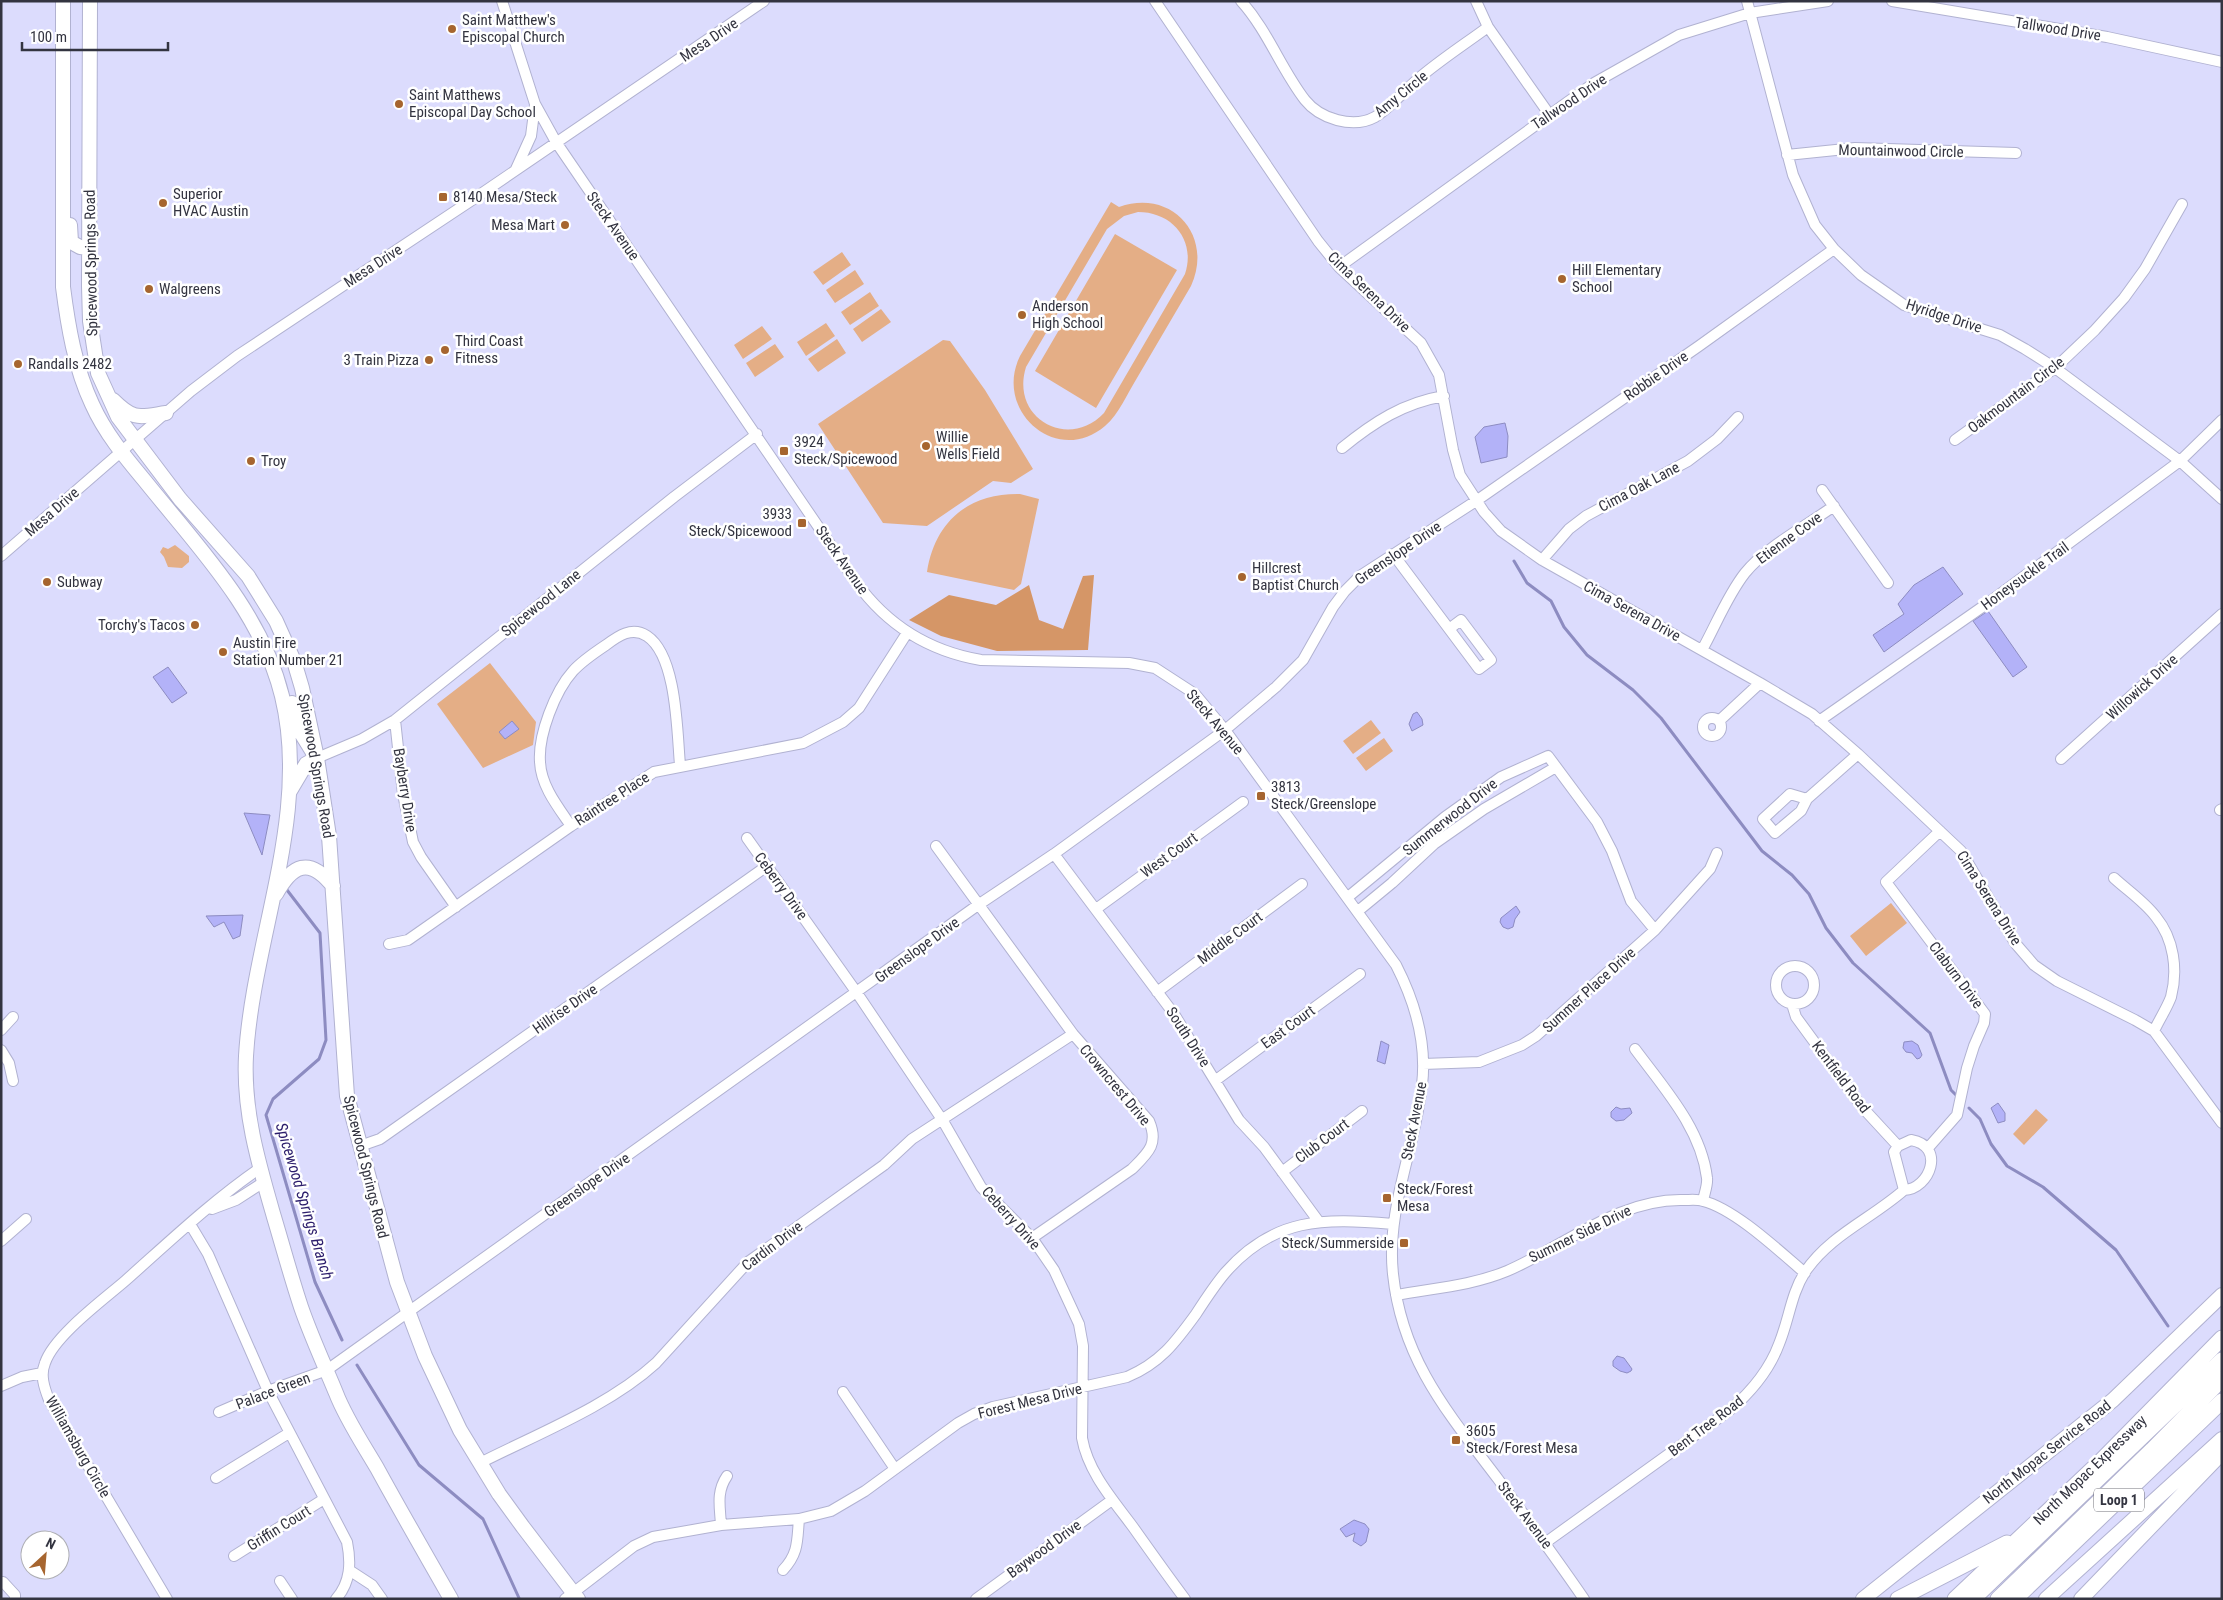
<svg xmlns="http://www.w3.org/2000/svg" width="2223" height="1600" font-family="'Roboto Condensed',sans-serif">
<rect width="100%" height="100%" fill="#dcdcfd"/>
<path fill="#e4ae86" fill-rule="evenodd" d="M1111 202 1119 207C1172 188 1214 236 1191 286 1173 317 1155 347 1137 378 1127 394 1119 414 1105 426 1057 467 993 411 1020 356ZM1138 212C1173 212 1196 241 1185 274L1104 413C1068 451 1010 418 1026 367L1107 229 1124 216Z
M1115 234 1177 270 1096 408 1035 371Z
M842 252 851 265 823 285 813 272Z
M855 270 864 284 835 303 826 290Z
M870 292 879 306 850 325 841 312Z
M881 309 891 322 862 342 853 329Z
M826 323 835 336 806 356 797 342Z
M762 326 772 339 743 359 734 345Z
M837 339 846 353 818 372 808 359Z
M943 340 950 341 985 390 1033 469 1011 483 993 481 927 526 883 523 818 424Z
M775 344 784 357 755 377 746 363Z
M1020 494 1039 499 1021 584 1014 590 927 572C935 521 969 493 1020 494Z
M175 545 189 556V562L182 568 168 567 164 557 160 552 163 547 168 549Z
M490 663 536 722 533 745 483 768 437 704Z
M1371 720 1381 733 1353 754 1343 741Z
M1384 738 1393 751 1366 771 1356 758Z
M1891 903 1907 923 1866 956 1850 936Z
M2036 1109 2048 1120 2024 1145 2013 1134Z"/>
<path fill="#d59667" d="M1094 575 1088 650 997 651 941 636 909 620 949 595 996 605 1029 585 1039 620 1063 629 1083 576Z"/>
<path fill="#b3b2f8" stroke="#8d8cc1" d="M1505 423 1508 436 1507 457 1481 463 1475 437 1484 427Z
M1943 567 1963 594 1884 652 1873 635 1904 614 1898 604 1914 585Z
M1988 611 2027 667 2013 677 1973 621Z
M168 667 187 693 172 703 153 677Z
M1417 712 1422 719 1423 725 1412 731 1409 724 1413 714Z
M512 721 519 729 505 739 499 732Z
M244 813 270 815 262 855Z
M1516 906 1520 912 1515 919 1513 927 1508 929 1503 927 1500 922 1501 918Z
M243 915 240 936 233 939 224 922 214 927 206 916Z
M1381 1041 1389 1045 1385 1064 1377 1061Z
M1912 1041 1918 1045 1922 1055 1920 1058 1917 1059 1912 1053 1906 1052 1903 1048 1904 1042Z
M1998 1103 2005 1113V1121L1998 1123 1991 1108Z
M1616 1107 1621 1109 1630 1108 1632 1113 1624 1120 1616 1121 1611 1117V1112Z
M1617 1356 1624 1358 1632 1369 1631 1371 1627 1373 1620 1371 1613 1366V1361Z
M1354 1520 1365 1524 1369 1529 1366 1542 1361 1546 1353 1541 1355 1533 1346 1537 1340 1529Z"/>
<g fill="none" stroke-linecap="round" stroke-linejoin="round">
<path stroke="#8d8cc1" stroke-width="3" d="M1514 561 1527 583 1551 601 1564 627 1587 655 1633 690 1661 718 1762 851 1792 875 1809 894 1826 928 1853 963 1930 1033 1951 1090 1956 1095
M287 890 320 933 326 1040 319 1059 273 1099 266 1115 315 1282 342 1340
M1969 1108 1980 1119 1991 1144 2007 1166 2043 1187 2116 1250 2168 1326
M357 1365 419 1465 483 1519 519 1598"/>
<defs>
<path id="minor" d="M502 1 535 104 556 142 856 582C887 625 928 651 981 660L1129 663 1155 668 1195 694 1225 730 1396 965C1415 1002 1427 1043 1422 1085 1415 1149 1386 1209 1393 1274 1402 1360 1448 1413 1498 1479 1527 1519 1556 1558 1584 1599
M1155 1 1318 241 1339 267 1421 343 1439 375 1453 450 1460 475 1484 512 1501 531 1542 560 1760 683 1812 714 1858 754 1961 851 2015 943 2034 965 2057 981 2135 1020 2154 1031 2222 1123
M1241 1C1268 31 1281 69 1305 100 1320 119 1353 129 1375 117 1389 109 1405 90 1418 79 1440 60 1465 44 1488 27
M1476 1 1488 27 1549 114
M1747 1 1793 175 1815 225 1834 249 1861 275 1904 305 2000 335 2025 349 2055 368 2180 461 2222 499
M1892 1 2107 37 2222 62
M1787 155 1855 148 2016 153
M516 169 531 136 535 105
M1339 267 1594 83 1679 35 1750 13 1828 1
M1955 440 2055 368 2095 330 2124 298 2145 269 2182 204
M1342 448C1374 422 1403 403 1444 396
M1822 490 1888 583
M1393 554 1479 669 1491 660 1461 620 1449 629
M1 556 191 391 237 356 475 198 764 1
M1542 560 1569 529 1586 516 1688 461 1717 439 1738 417
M1702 650C1716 625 1727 596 1745 573 1766 547 1806 526 1834 506
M1703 727a9 9 0 1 1 18 0a9 9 0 1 1-18 0Z
M395 720 403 794 413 842 421 857 456 907
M1719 721 1760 683
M1819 721 1988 603 2180 461 2222 420
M317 758 362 739 395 720 674 497 757 434
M2061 759 2222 614
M1807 799 1801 811 1775 833 1763 819 1790 794 1807 799 1858 754
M2220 810 2222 809
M571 826C558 807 541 786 540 762 538 735 555 691 573 671 582 661 594 653 606 645 618 636 632 626 647 636 677 656 677 732 680 765
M747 838 857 993 943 1121 981 1187 1032 1238 1054 1270 1079 1324 1083 1346 1082 1438C1088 1472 1113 1500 1133 1527 1150 1551 1167 1575 1185 1599
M936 846 1073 1034 1149 1121C1159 1144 1148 1153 1132 1169L1032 1238
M1054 854 1174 1014 1239 1120 1264 1147 1319 1222
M2114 878C2127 890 2145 902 2156 917 2174 939 2178 970 2171 997 2167 1008 2159 1020 2154 1031
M1348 897 1445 817 1501 777 1548 756 1597 822 1612 851 1631 901 1655 930
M1096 909 1243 802
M1358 911 1392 883 1434 844 1484 809 1556 767
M389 944 408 940 571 826 654 772 803 743 843 722 859 708 907 633
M1776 985a19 19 0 1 1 38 0a19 19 0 1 1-38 0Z
M1157 992 1302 884
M1792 1004 1796 1017 1862 1107 1898 1146
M1 1030 13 1017
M1635 1049C1663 1087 1701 1128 1707 1178 1708 1185 1704 1194 1703 1201
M1 1050 9 1063 13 1081
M1423 1064 1479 1062 1522 1045 1536 1036 1655 930 1710 869 1717 853
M1216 1080 1360 974
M1911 1140C1946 1146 1930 1189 1904 1190L1894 1152 1898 1146Z
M360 1146 380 1139 767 866
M1928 1148 1957 1115 1967 1068 1974 1046 1984 1023 1985 1014 1886 882 1940 831
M1282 1172 1362 1111
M212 1209 236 1200 264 1182
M190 1224 208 1254 268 1391 347 1542C351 1562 351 1582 336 1599
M1 1241 26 1219
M1396 1295C1434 1288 1471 1286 1507 1271 1565 1246 1619 1198 1684 1200 1690 1200 1698 1199 1703 1201 1735 1209 1779 1251 1805 1273
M1 1386 22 1377 42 1373
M843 1392 895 1469
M219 1412 268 1391 327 1370 978 905 1054 854 1225 730 1276 687 1303 660 1333 607 1345 591 1360 576 1476 501 1699 346 1834 249
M480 1463C537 1434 609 1406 656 1363L748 1262 884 1165 912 1139 1073 1034
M216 1478 289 1433
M721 1525C720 1507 716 1492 727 1476
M1545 1543 1730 1410C1752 1391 1769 1371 1779 1344 1789 1320 1791 1294 1805 1272 1830 1235 1871 1219 1904 1190
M234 1556 324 1499
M349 1570 372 1585 382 1599
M783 1570C799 1553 797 1540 799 1519
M280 1581 292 1599
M3 1582 15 1595V1599
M167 1599 49 1400C44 1387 40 1375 45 1363 54 1336 103 1300 125 1281 169 1242 212 1201 260 1168
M565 1599 634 1546 653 1537 721 1525 799 1519 831 1511 865 1491 958 1423 974 1414 993 1407 1127 1377C1160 1363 1175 1343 1196 1314 1205 1300 1214 1286 1225 1273 1274 1217 1323 1218 1393 1224
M976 1599 1112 1500"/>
<path id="major" d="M63 1V287C68 326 75 368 92 404 105 433 125 457 145 481 198 547 261 611 282 696 311 815 253 937 246 1056 243 1112 259 1165 274 1217 283 1247 291 1277 301 1307 311 1336 324 1364 336 1393 346 1419 363 1444 377 1468 401 1512 426 1555 451 1599
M90 1 89 286 90 321 98 373 118 417 180 499 248 576 276 621 294 661 302 688 317 758 329 836 347 1096 397 1282 425 1356 460 1430 499 1494 523 1527 578 1599
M70 225 71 242 80 247 89 248
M113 400C134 421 139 417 166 413
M292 703 301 733 314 754
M290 791 306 764 317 758
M276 894C292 865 309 856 333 886
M1863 1599 2113 1400 2222 1295
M2046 1599 2222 1439
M2081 1599 2222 1453"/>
<path id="highway" d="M1898 1599 2007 1543
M1955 1599 2099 1463 2222 1338
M1973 1599 2222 1360
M1998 1599 2152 1450 2222 1379
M2015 1599 2222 1401"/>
</defs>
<use href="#minor" stroke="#b1b2d1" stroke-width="12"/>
<use href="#major" stroke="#b1b2d1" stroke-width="16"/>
<use href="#highway" stroke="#b1b2d1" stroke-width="17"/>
<use href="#minor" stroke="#fff" stroke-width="10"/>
<use href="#major" stroke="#fff" stroke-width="14"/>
<use href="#highway" stroke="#fff" stroke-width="15"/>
</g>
<g fill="#a6652f" stroke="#fff" stroke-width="2">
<circle cx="452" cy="29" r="5"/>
<circle cx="399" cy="104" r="5"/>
<rect x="438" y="192" width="10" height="10" rx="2.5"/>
<circle cx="163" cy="203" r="5"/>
<circle cx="565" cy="225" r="5"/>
<circle cx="1562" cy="279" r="5"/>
<circle cx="149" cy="289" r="5"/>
<circle cx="1022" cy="315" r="5"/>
<circle cx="445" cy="350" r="5"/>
<circle cx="429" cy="360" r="5"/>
<circle cx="18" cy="364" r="5"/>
<circle cx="926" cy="446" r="5"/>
<rect x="779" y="446" width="10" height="10" rx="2.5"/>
<circle cx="251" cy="461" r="5"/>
<rect x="797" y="518" width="10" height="10" rx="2.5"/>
<circle cx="1242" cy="577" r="5"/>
<circle cx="47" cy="582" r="5"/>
<circle cx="195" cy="625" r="5"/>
<circle cx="223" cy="652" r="5"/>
<rect x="1256" y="791" width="10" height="10" rx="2.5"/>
<rect x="1382" y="1193" width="10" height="10" rx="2.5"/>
<rect x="1399" y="1238" width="10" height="10" rx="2.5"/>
<rect x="1451" y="1435" width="10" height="10" rx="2.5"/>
</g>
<g text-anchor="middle" stroke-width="5" stroke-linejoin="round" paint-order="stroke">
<rect fill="#fff" stroke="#707179" stroke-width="1" x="2094" y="1488.5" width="50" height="23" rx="4"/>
<g font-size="14" font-weight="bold" fill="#333440">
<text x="2119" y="1505">Loop 1</text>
</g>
<g font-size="15" fill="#333440" stroke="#fff" text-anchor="start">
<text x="462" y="25">Saint Matthew's<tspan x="462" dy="17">Episcopal Church</tspan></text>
<text x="409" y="100">Saint Matthews<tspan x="409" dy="17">Episcopal Day School</tspan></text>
<text x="173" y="199">Superior<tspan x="173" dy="17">HVAC Austin</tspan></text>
<text x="453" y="202">8140 Mesa/Steck</text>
<text x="555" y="230" text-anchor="end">Mesa Mart</text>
<text x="1572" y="275">Hill Elementary<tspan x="1572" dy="17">School</tspan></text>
<text x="159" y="294">Walgreens</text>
<text x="1032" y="311">Anderson<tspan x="1032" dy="17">High School</tspan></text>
<text x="455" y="346">Third Coast<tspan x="455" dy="17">Fitness</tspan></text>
<text x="419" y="365" text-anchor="end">3 Train Pizza</text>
<text x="28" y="369">Randalls 2482</text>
<text x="936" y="442">Willie<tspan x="936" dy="17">Wells Field</tspan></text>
<text x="794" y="447">3924<tspan x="794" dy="17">Steck/Spicewood</tspan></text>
<text x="261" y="466">Troy</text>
<text x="792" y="519" text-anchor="end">3933<tspan x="792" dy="17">Steck/Spicewood</tspan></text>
<text x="1252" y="573">Hillcrest<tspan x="1252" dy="17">Baptist Church</tspan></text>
<text x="57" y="587">Subway</text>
<text x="185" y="630" text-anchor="end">Torchy's Tacos</text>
<text x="233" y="648">Austin Fire<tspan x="233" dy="17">Station Number 21</tspan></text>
<text x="1271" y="792">3813<tspan x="1271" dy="17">Steck/Greenslope</tspan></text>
<text x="1397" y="1194">Steck/Forest<tspan x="1397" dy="17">Mesa</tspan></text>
<text x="1394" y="1248" text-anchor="end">Steck/Summerside</text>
<text x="1466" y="1436">3605<tspan x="1466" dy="17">Steck/Forest Mesa</tspan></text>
</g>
<g font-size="15" fill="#333440" stroke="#fff">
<text transform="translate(2058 29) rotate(9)" y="5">Tallwood Drive</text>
<text transform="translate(709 40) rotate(-34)" y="5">Mesa Drive</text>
<text transform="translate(1401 94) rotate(-39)" y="5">Amy Circle</text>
<text transform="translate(1569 102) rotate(-34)" y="5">Tallwood Drive</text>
<text transform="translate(1901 151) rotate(1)" y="5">Mountainwood Circle</text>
<text transform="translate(613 226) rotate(55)" y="5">Steck Avenue</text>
<text transform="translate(91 263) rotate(-91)" y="5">Spicewood Springs Road</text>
<text transform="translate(373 266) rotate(-33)" y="5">Mesa Drive</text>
<text transform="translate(1369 292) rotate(44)" y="5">Cima Serena Drive</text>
<text transform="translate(1944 316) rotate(18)" y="5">Hyridge Drive</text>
<text transform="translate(1656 376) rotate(-35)" y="5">Robbie Drive</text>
<text transform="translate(2016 395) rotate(-37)" y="5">Oakmountain Circle</text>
<text transform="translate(1639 487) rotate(-28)" y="5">Cima Oak Lane</text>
<text transform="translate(52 512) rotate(-41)" y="5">Mesa Drive</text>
<text transform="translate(1789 538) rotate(-36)" y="5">Etienne Cove</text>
<text transform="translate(1398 553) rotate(-34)" y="5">Greenslope Drive</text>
<text transform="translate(842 560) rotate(55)" y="5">Steck Avenue</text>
<text transform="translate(2025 576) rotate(-36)" y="5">Honeysuckle Trail</text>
<text transform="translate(541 603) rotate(-39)" y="5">Spicewood Lane</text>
<text transform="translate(1632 611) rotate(29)" y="5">Cima Serena Drive</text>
<text transform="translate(2142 687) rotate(-42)" y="5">Willowick Drive</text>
<text transform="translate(1215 722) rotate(50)" y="5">Steck Avenue</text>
<text transform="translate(316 766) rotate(80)" y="5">Spicewood Springs Road</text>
<text transform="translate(405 790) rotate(81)" y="5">Bayberry Drive</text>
<text transform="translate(612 799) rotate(-33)" y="5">Raintree Place</text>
<text transform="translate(1450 817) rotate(-38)" y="5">Summerwood Drive</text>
<text transform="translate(1169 855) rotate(-36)" y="5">West Court</text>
<text transform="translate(781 886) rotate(54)" y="5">Ceberry Drive</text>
<text transform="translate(1989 898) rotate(58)" y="5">Cima Serena Drive</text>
<text transform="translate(1230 938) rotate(-37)" y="5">Middle Court</text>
<text transform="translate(917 950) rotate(-36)" y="5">Greenslope Drive</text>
<text transform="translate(1956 975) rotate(53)" y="5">Claburn Drive</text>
<text transform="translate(1589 990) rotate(-42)" y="5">Summer Place Drive</text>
<text transform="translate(565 1009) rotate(-35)" y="5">Hillrise Drive</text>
<text transform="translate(1288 1027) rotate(-36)" y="5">East Court</text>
<text transform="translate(1188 1037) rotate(57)" y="5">South Drive</text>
<text transform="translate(1841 1077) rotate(53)" y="5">Kentfield Road</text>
<text transform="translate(1115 1085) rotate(50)" y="5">Crowncrest Drive</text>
<text transform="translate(1414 1121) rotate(-79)" y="5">Steck Avenue</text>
<text transform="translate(1322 1141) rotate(-37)" y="5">Club Court</text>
<text transform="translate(366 1167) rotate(76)" y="5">Spicewood Springs Road</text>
<text transform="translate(587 1185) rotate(-35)" y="5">Greenslope Drive</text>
<text transform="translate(1011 1218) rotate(48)" y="5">Ceberry Drive</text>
<text transform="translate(1580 1234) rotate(-26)" y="5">Summer Side Drive</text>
<text transform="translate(772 1246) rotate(-37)" y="5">Cardin Drive</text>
<text transform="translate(273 1391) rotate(-21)" y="5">Palace Green</text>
<text transform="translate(1030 1401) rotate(-14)" y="5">Forest Mesa Drive</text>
<text transform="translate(1706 1426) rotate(-37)" y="5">Bent Tree Road</text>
<text transform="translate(78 1447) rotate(60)" y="5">Williamsburg Circle</text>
<text transform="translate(2047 1452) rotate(-38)" y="5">North Mopac Service Road</text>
<text transform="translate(2090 1470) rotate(-44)" y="5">North Mopac Expressway</text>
<text transform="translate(1525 1515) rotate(53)" y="5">Steck Avenue</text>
<text transform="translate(279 1528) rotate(-32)" y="5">Griffin Court</text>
<text transform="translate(1044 1549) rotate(-36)" y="5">Baywood Drive</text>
</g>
<g font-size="16" font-style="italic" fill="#2c1e6c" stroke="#fff">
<text transform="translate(305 1201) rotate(73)" y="6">Spicewood Springs Branch</text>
</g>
</g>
<rect width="2223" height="1600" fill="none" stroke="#333440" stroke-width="5"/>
<g transform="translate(45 1555) rotate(26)"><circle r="24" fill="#ffffff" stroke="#adaeb3"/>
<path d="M0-4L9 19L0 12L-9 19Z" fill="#a6652f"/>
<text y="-8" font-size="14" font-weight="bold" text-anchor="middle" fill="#333440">N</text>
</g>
<path d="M22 42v8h146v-8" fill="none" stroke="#333440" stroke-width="2.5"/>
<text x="30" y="42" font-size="15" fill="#333440" stroke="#ffffff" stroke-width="4" paint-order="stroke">100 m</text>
</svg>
